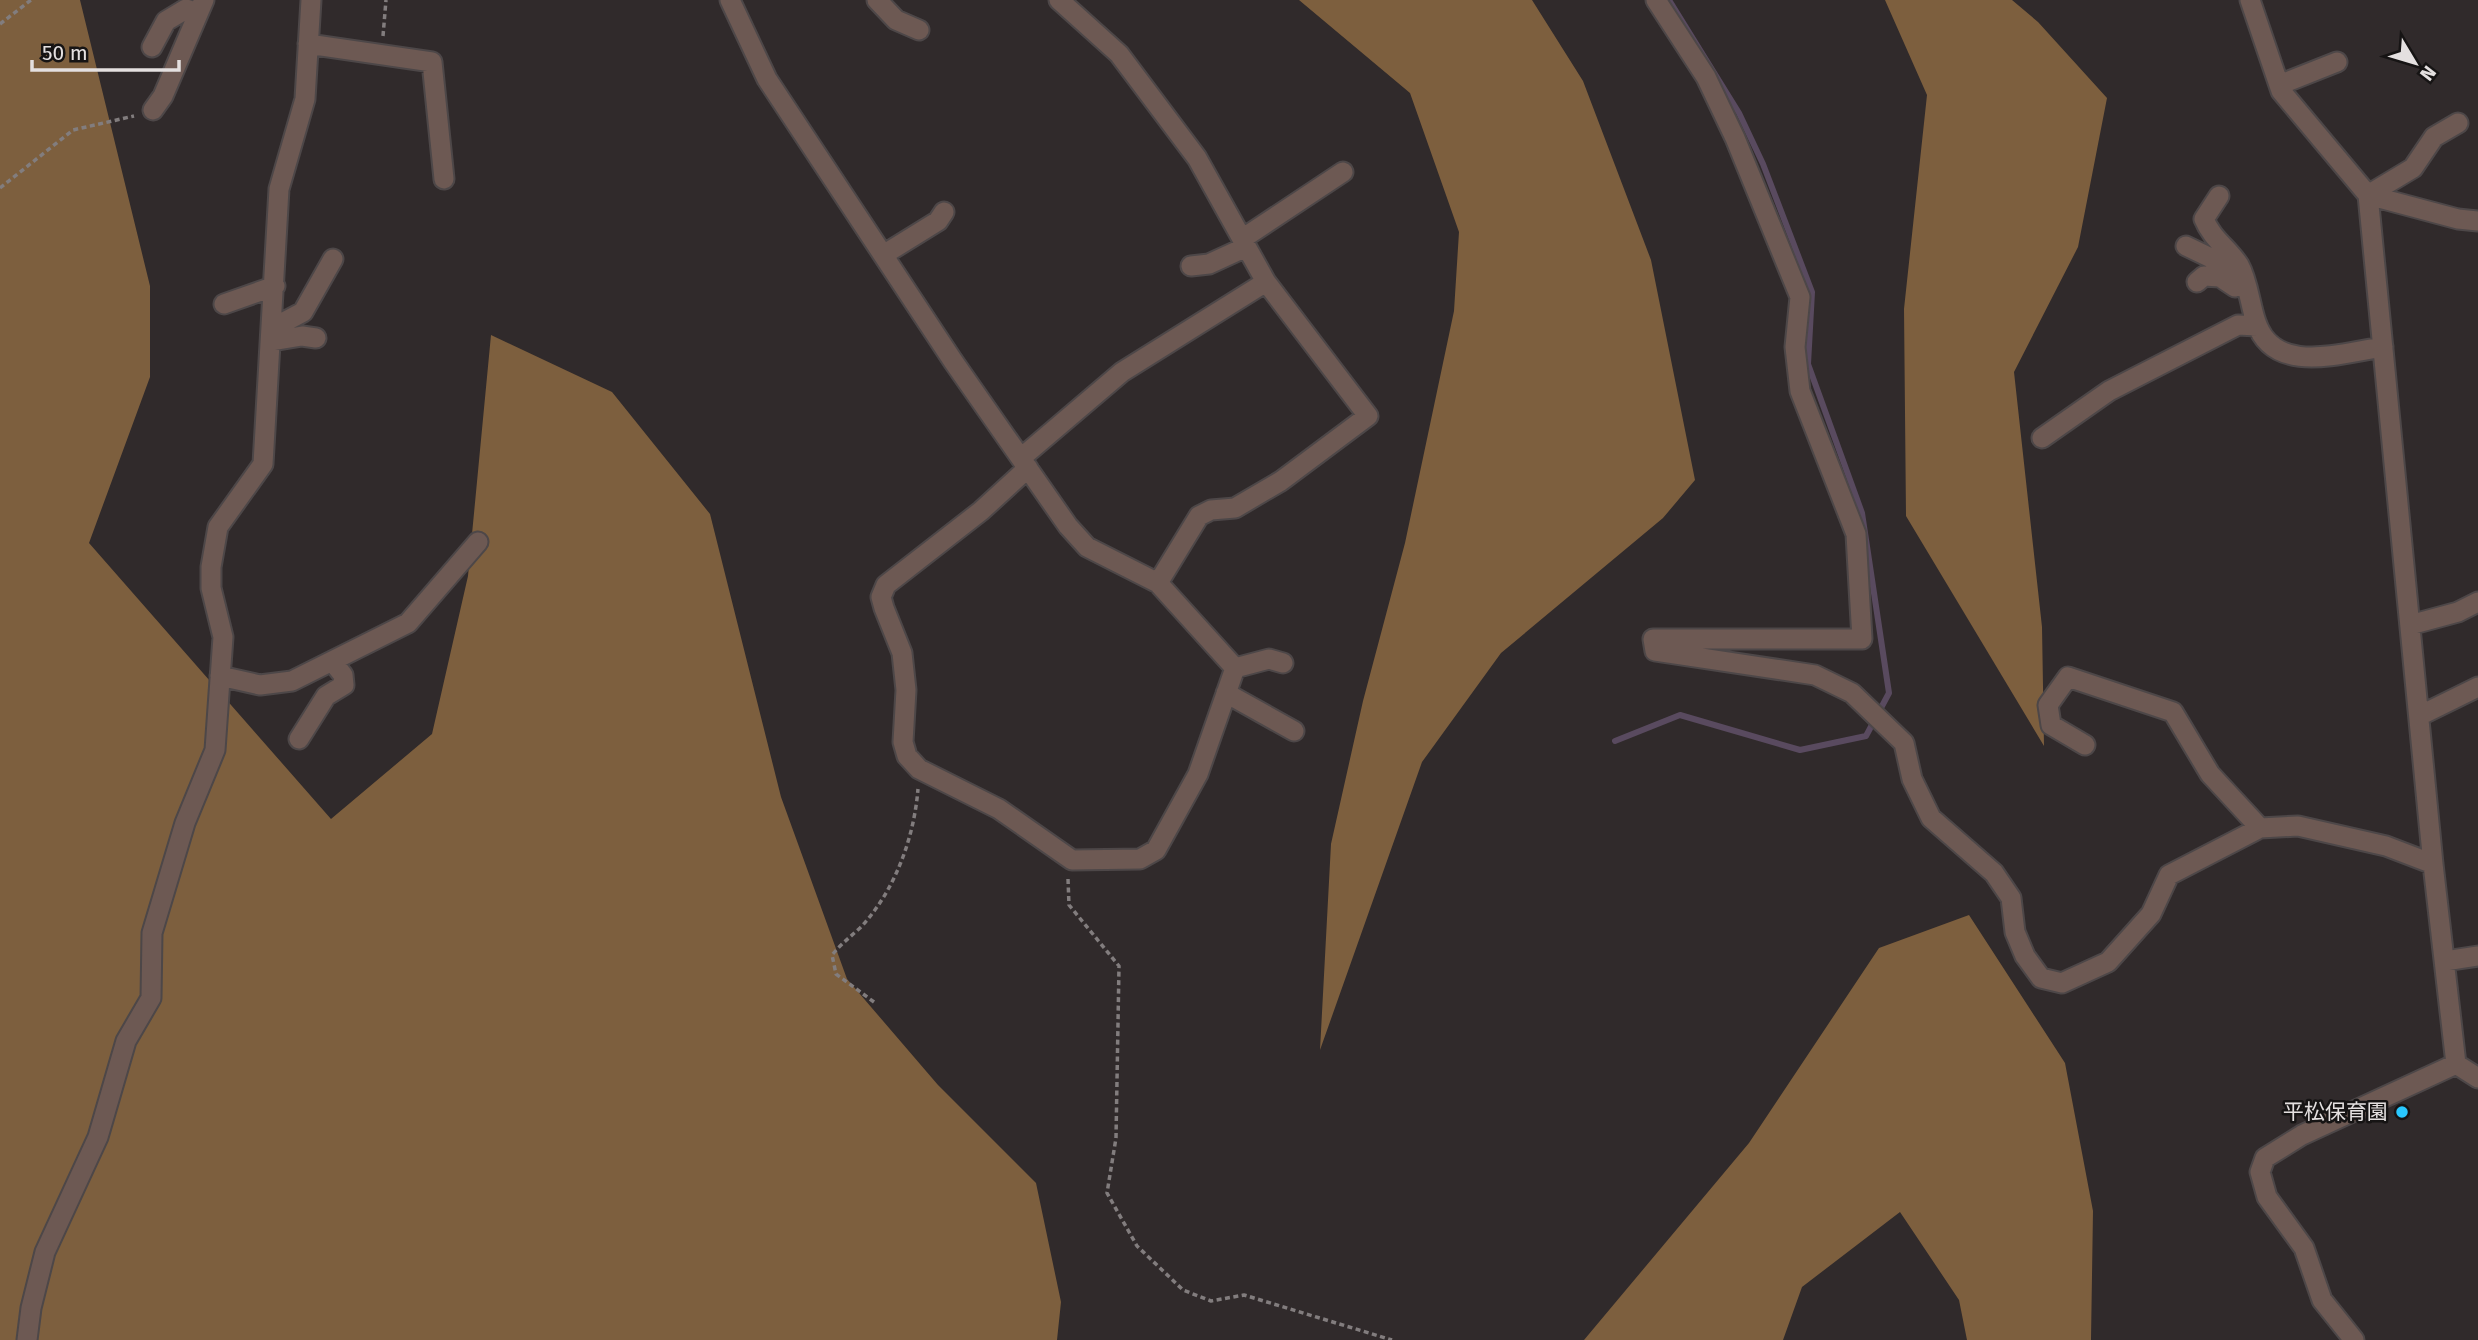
<svg xmlns="http://www.w3.org/2000/svg" width="2478" height="1340" font-family="'Fira Sans','Noto Sans JP',sans-serif">
<rect width="100%" height="100%" fill="#302a2b"/>
<path fill="#7d5f3e" d="M0 0H80L150 286V377L89 543 331 819 432 734 468 576 491 335 612 392 710 514 781 797 847 979 938 1085 1036 1183 1061 1302 1057 1340H0Z
M1299 0H1532L1583 81 1651 260 1695 480 1663 518 1501 653 1422 762 1320 1050 1331 844 1363 701 1405 543 1454 311 1459 232 1410 93Z
M1885 0H2012L2038 22 2107 98 2078 247 2014 372 2042 627 2044 746 1906 516 1904 309 1927 95Z
M1969 915 2065 1063 2093 1211 2091 1340H1967L1959 1300 1900 1212 1802 1287 1783 1340H1584L1749 1143 1879 948Z"/>
<g fill="none" stroke-linecap="round" stroke-linejoin="round">
<path stroke="#594a5f" stroke-width="6" d="M1615 741 1680 715 1800 750 1866 736 1889 693 1862 513 1808 364 1812 292 1763 164 1739 113 1669 0"/>
<defs>
<path id="minor" d="M730 0 767 79 953 361 1068 526 1087 547 1158 583 1199 516 1211 510 1235 508 1281 481 1368 416 1266 282 1197 158 1119 54 1059 0
M877 0 896 20 919 30
M1656 0 1706 77 1735 138 1800 297 1795 347 1800 391 1856 534 1862 639H1653L1655 651 1815 675 1852 693 1904 743 1912 779 1931 818 1994 873 2011 898 2015 932 2025 956 2041 978 2062 983 2108 962 2151 914 2169 875 2260 828
M2250 0 2281 91 2368 195 2433 864 2456 1064
M308 44 432 62 444 179
M152 47 166 21 186 9 198 13
M2279 85 2337 62
M153 110 163 96 204 0
M2368 195 2413 168 2434 137 2458 123
M2368 195 2458 219 2478 221
M2219 196 2204 219C2212 239 2228 248 2239 265 2248 281 2250 305 2256 322 2274 376 2341 353 2383 347
M1242 239 1343 172
M2186 246 2211 258 2237 277
M883 255 938 221 944 212
M1191 266 1209 264 1246 247
M2197 282 2204 276 2220 277 2235 287
M224 304 275 286
M273 328 303 312 333 259
M272 341 302 336 316 338
M2042 438 2109 391 2238 325 2257 326
M1021 458 1122 372 1266 282
M1028 468 981 511 886 585 881 597 884 608 902 653 906 690 903 742 907 756 919 769 999 809 1072 860 1140 859 1156 850 1198 774 1235 668 1158 583
M2410 625 2458 612 2478 602
M1235 668 1269 659 1283 663
M220 676 260 685 292 681 408 623 478 542
M1226 693 1294 731
M2419 716 2478 687
M299 739 326 696 344 685 343 675 332 661
M2085 745 2051 725 2048 705 2068 677 2173 712 2210 774 2260 828 2298 826 2386 846 2433 864
M2445 961 2478 956
M2456 1064 2478 1078
M27 1340 31 1308 45 1252 98 1137 126 1041 151 998 152 933 185 823 215 750 223 637 211 588V567L218 527 263 464 279 189 305 99 311 0
M2354 1340 2322 1300 2304 1248 2267 1197 2260 1172 2265 1158 2302 1135 2456 1064"/>
</defs>
<use href="#minor" stroke="#4d4748" stroke-width="23"/>
<path stroke="#827d7e" stroke-width="3.5" stroke-dasharray="5 3.5" stroke-linecap="butt" d="M0 24 31 0
M383 36 386 0
M0 188 73 130 134 116
M1068 879 1069 905 1119 966 1116 1138 1107 1193 1137 1246 1183 1290 1211 1301 1244 1295 1392 1340
M874 1002 836 974 832 955C841 944 850 937 860 928 895 891 914 838 918 789"/>
<use href="#minor" stroke="#6d5953" stroke-width="19"/>
</g>
<circle fill="#29c8ff" stroke="#161414" stroke-width="2.5" cx="2402" cy="1112" r="7"/>
<g text-anchor="middle" stroke-width="5" stroke-linejoin="round" paint-order="stroke">
<g font-size="21" fill="#e4e0e0" stroke="#161414" text-anchor="end">
<text x="2388" y="1119">平松保育園</text>
</g>
</g>
<g transform="translate(2415 63) rotate(128)" stroke="#161414" stroke-width="5" paint-order="stroke">
<path d="M0-5L12 26L0 18L-12 26Z" fill="#e4e0e0"/>
<text y="-10" font-size="19" font-weight="bold" text-anchor="middle" fill="#e4e0e0">N</text>
</g>
<path d="M32 60v10h147v-10" fill="none" stroke="#e4e0e0" stroke-width="3.5"/>
<text x="42" y="60" font-size="21" fill="#e4e0e0" stroke="#161414" stroke-width="5" paint-order="stroke">50 m</text>
</svg>
